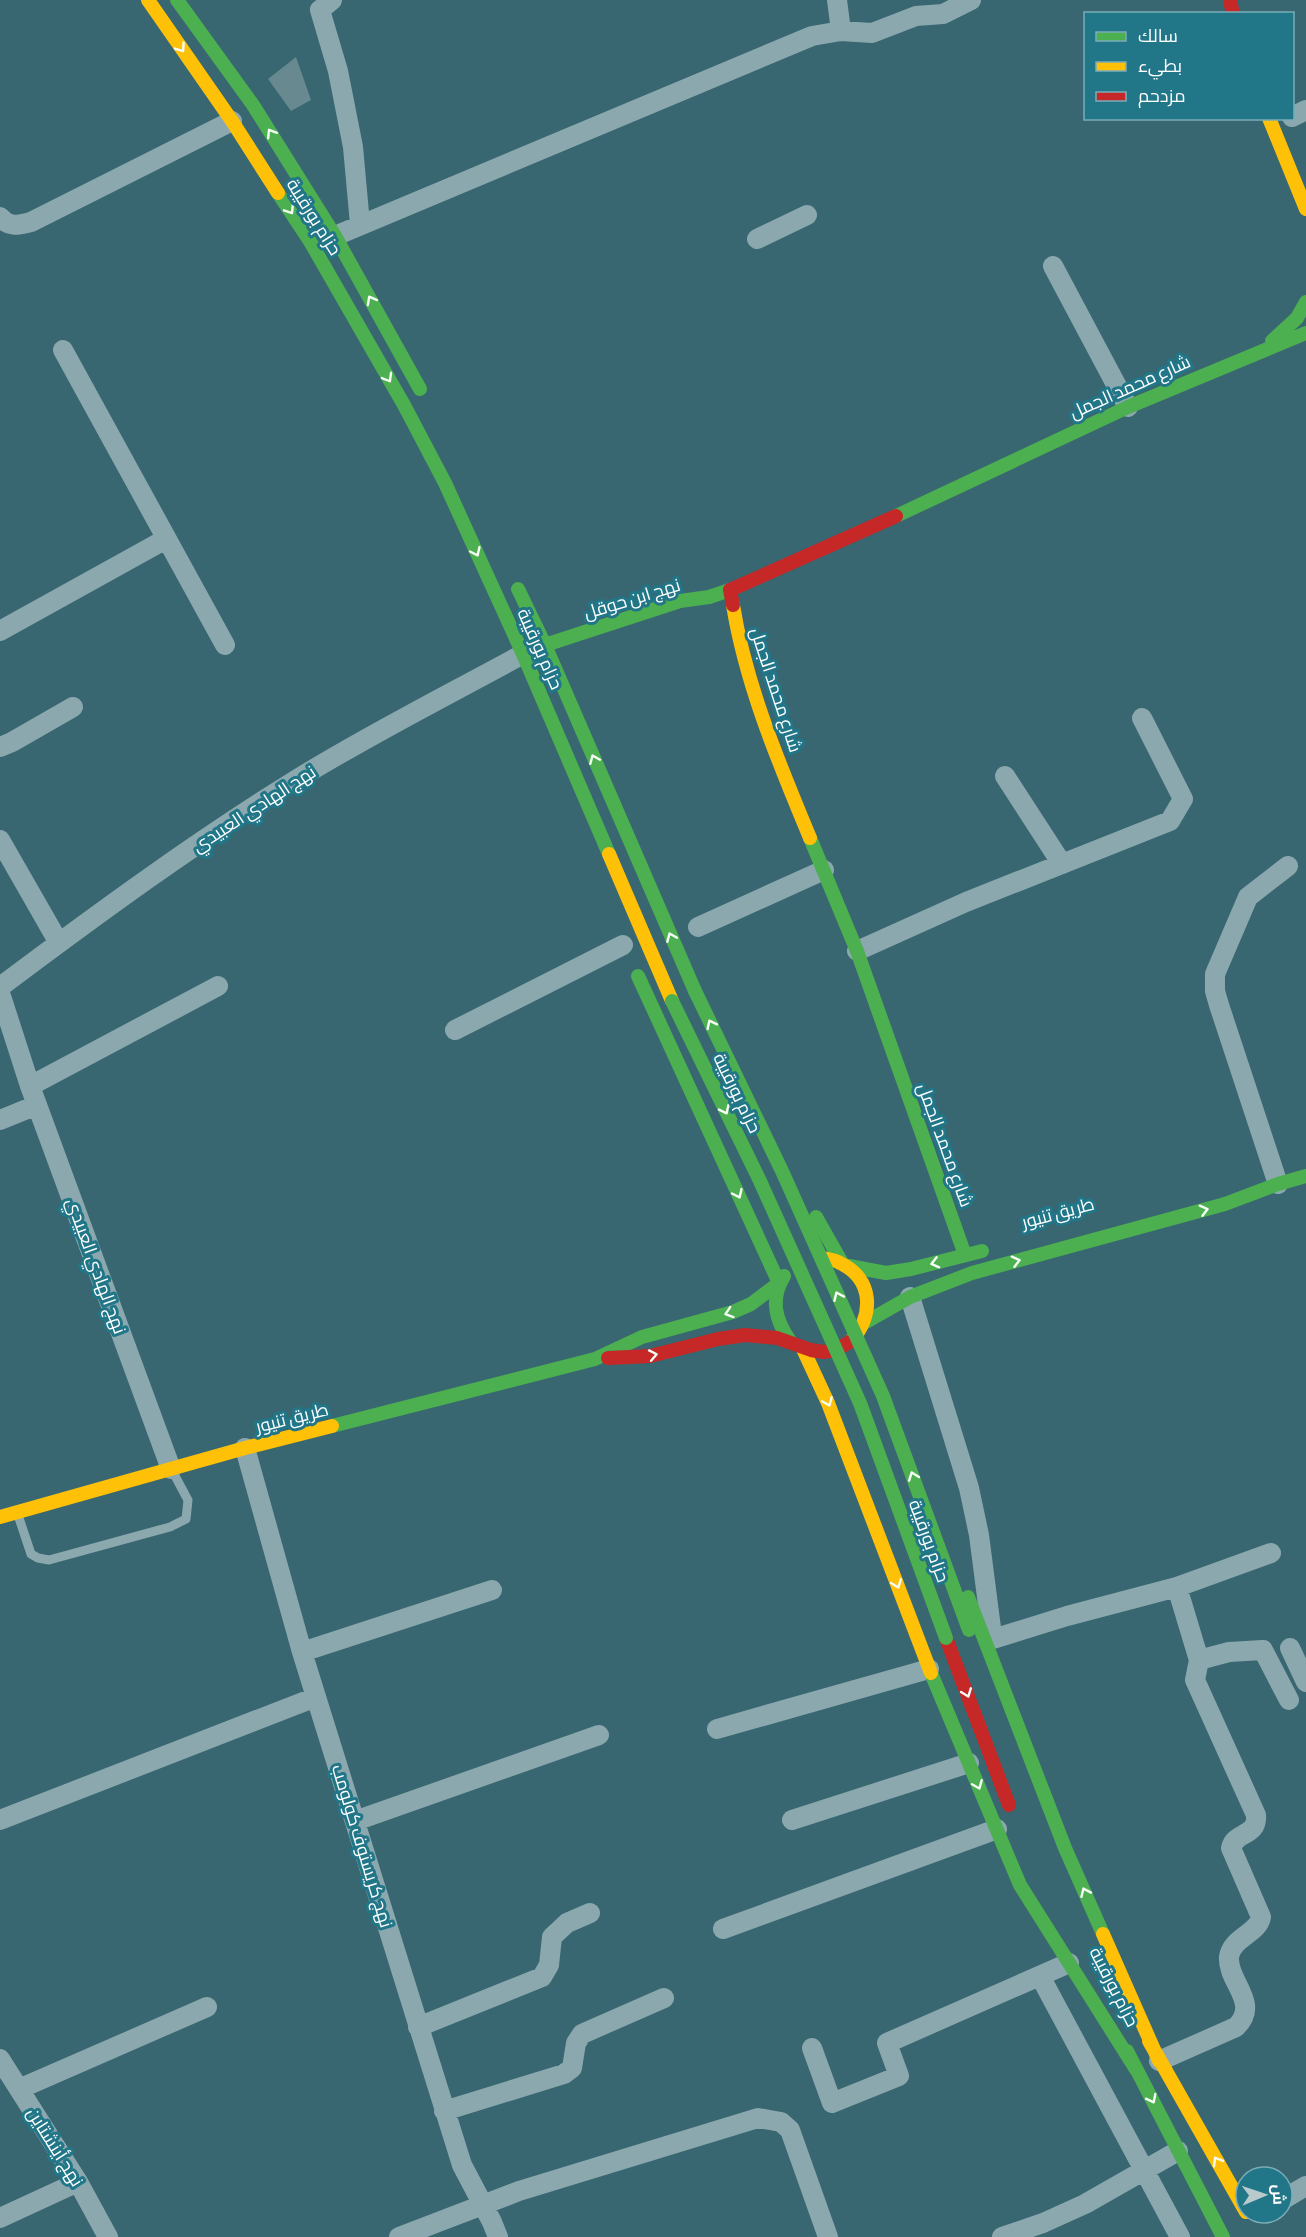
<svg xmlns="http://www.w3.org/2000/svg" width="1306" height="2237" font-family="'Sofia Sans Condensed',Cairo,sans-serif">
<rect width="100%" height="100%" fill="#386771"/>
<path fill="#67898f" d="M296 57 311 100 291 111 268 79Z"/>
<g fill="none" stroke-linecap="round" stroke-linejoin="round">
<path stroke="#8ca8af" stroke-width="9" d="M18 1515 31 1554 38 1558 49 1560 170 1527 186 1519 188 1500 173 1472"/>
<path stroke="#8ca8af" stroke-width="20" d="M332 0 320 10 338 71 353 147 360 224
M837 0 841 31
M1292 117 1306 110
M0 217C10 228 18 225 31 222L232 121
M335 236 812 36 841 31 872 33 916 16 943 14 971 0
M757 239 807 215
M1053 266 1128 407
M63 350 225 645
M0 631 166 539
M0 747 12 742 73 707
M1005 776 1062 864
M0 840 59 943
M698 927 824 870
M857 951 966 902 1170 821 1183 799 1142 718
M0 987C96 915 197 841 299 778 372 733 448 695 523 654
M0 993 30 1086 171 1469
M455 1030 623 945
M30 1086 218 986
M0 1120 37 1105
M1278 1184 1219 1005 1215 991V974L1248 897 1288 866
M910 1297 969 1488 979 1535 991 1628
M245 1448 302 1652 462 2165 492 2222 498 2237
M1177 1587 1199 1660
M993 1639 1067 1616 1177 1587 1271 1553
M1290 1648 1306 1682
M302 1652 492 1590
M717 1729 929 1669
M0 1820 316 1697
M792 1820 969 1763
M355 1821 599 1735
M723 1929 997 1829
M1040 1976 1180 2237
M418 2027 542 1977 549 1965 552 1937 567 1923 590 1913
M812 2048 832 2103 899 2076 887 2043 1069 1963
M0 2059 78 2182 108 2237
M1159 2061 1236 2027C1261 2003 1227 1982 1229 1957 1232 1937 1258 1934 1261 1917L1231 1848C1235 1831 1258 1837 1256 1815L1195 1680 1199 1660 1229 1652 1263 1650 1289 1700
M19 2089 207 2007
M444 2111 564 2074 572 2068 576 2043 582 2034 664 1998
M1282 2200 1306 2186
M0 2218 78 2182
M399 2237 519 2191 758 2118 781 2122 790 2130 828 2237
M1002 2237 1043 2223 1085 2204 1178 2151"/>
<path stroke="#4caf50" stroke-width="14" d="M177 0 253 105 335 236 420 389
M278 193 311 243 404 405 445 483 523 654 609 854
M1272 341 1297 318 1306 302
M896 516 1128 407 1306 333
M518 589 545 645 695 991
M545 645 680 601 709 597 730 590
M810 838 857 951 965 1255
M638 976 779 1283
M816 1217 842 1263
M849 1266 886 1273 911 1269 982 1251
M784 1276C770 1299 775 1320 790 1341
M866 1322 910 1297 972 1273 1225 1204 1278 1184 1306 1176
M332 1426 595 1359 642 1337 733 1312 751 1304 779 1283
M968 1597 1065 1848 1103 1934
M931 1673 1020 1885 1137 2071
M1127 2051 1223 2237"/>
<path stroke="#ffc107" stroke-width="14" d="M148 0 232 121 278 193
M1269 118 1306 209
M733 605C746 686 779 763 810 838
M609 854 672 1001
M822 1258C828 1259 835 1260 840 1263 874 1279 874 1316 851 1341
M803 1349 828 1403 931 1673
M0 1517 245 1448 332 1426
M1103 1934 1159 2061
M1149 2041 1246 2212"/>
<path stroke="#c62828" stroke-width="14" d="M1230 0 1233 14
M733 605 730 590 896 516
M608 1358 650 1356 718 1339 745 1335 777 1338 811 1350 823 1352 836 1350 851 1341
M946 1638 1009 1805"/>
<path stroke="#4caf50" stroke-width="14" d="M695 991 782 1171 883 1396 969 1630
M672 1001 760 1181 860 1403 946 1638"/>
</g>
<defs><path id="oneway-chevron" d="M-2-3.5L2.5 0L-2 3.5" fill="none" stroke-width="1.6" stroke-linecap="round" stroke-linejoin="round" transform="scale(1.5)"/></defs>
<g stroke="#f6fbf6">
<use href="#oneway-chevron" transform="translate(181 48) rotate(55)"/>
<use href="#oneway-chevron" transform="translate(271 133) rotate(-122)"/>
<use href="#oneway-chevron" transform="translate(290 210) rotate(57)"/>
<use href="#oneway-chevron" transform="translate(371 300) rotate(-119)"/>
<use href="#oneway-chevron" transform="translate(388 378) rotate(60)"/>
<use href="#oneway-chevron" transform="translate(476 552) rotate(65)"/>
<use href="#oneway-chevron" transform="translate(594 759) rotate(-113)"/>
<use href="#oneway-chevron" transform="translate(671 937) rotate(-113)"/>
<use href="#oneway-chevron" transform="translate(711 1024) rotate(-116)"/>
<use href="#oneway-chevron" transform="translate(725 1110) rotate(64)"/>
<use href="#oneway-chevron" transform="translate(738 1194) rotate(65)"/>
<use href="#oneway-chevron" transform="translate(1204 1210) rotate(-15)"/>
<use href="#oneway-chevron" transform="translate(1016 1261) rotate(-15)"/>
<use href="#oneway-chevron" transform="translate(935 1263) rotate(166)"/>
<use href="#oneway-chevron" transform="translate(838 1296) rotate(-114)"/>
<use href="#oneway-chevron" transform="translate(729 1313) rotate(162)"/>
<use href="#oneway-chevron" transform="translate(653 1355) rotate(-11)"/>
<use href="#oneway-chevron" transform="translate(828 1402) rotate(67)"/>
<use href="#oneway-chevron" transform="translate(913 1476) rotate(-110)"/>
<use href="#oneway-chevron" transform="translate(897 1584) rotate(69)"/>
<use href="#oneway-chevron" transform="translate(967 1693) rotate(69)"/>
<use href="#oneway-chevron" transform="translate(978 1785) rotate(67)"/>
<use href="#oneway-chevron" transform="translate(1085 1892) rotate(-114)"/>
<use href="#oneway-chevron" transform="translate(1152 2099) rotate(63)"/>
<use href="#oneway-chevron" transform="translate(1217 2161) rotate(-120)"/>
</g>
<g text-anchor="middle" stroke-width="6" stroke-linejoin="round" paint-order="stroke">
<g font-size="18" fill="#fff" stroke="#217688">
<text transform="translate(314 217) rotate(58)" y="6">حزام بورقيبة</text>
<text transform="translate(1130 387) rotate(-24)" y="6">شارع محمد الجمل</text>
<text transform="translate(632 599) rotate(-17)" y="6">نهج ابن حوقل</text>
<text transform="translate(540 649) rotate(66)" y="6">حزام بورقيبة</text>
<text transform="translate(776 690) rotate(72)" y="6">شارع محمد الجمل</text>
<text transform="translate(254 809) rotate(-33)" y="6">نهج الهادي العبيدي</text>
<text transform="translate(737 1093) rotate(64)" y="6">حزام بورقيبة</text>
<text transform="translate(945 1145) rotate(70)" y="6">شارع محمد الجمل</text>
<text transform="translate(1058 1213) rotate(-15)" y="6">طريق تنيور</text>
<text transform="translate(96 1266) rotate(70)" y="6">نهج الهادي العبيدي</text>
<text transform="translate(292 1418) rotate(-14)" y="6">طريق تنيور</text>
<text transform="translate(929 1541) rotate(70)" y="6">حزام بورقيبة</text>
<text transform="translate(362 1846) rotate(73)" y="6">نهج كريستوف كولومب</text>
<text transform="translate(1114 1987) rotate(63)" y="6">حزام بورقيبة</text>
<text transform="translate(55 2147) rotate(58)" y="6">نهج أينشتاين</text>
</g>
</g>
<rect x="1084" y="12" width="210" height="108" fill="#217688" stroke="#7aadb8" stroke-width="1.5"/>
<rect x="1096" y="32" width="30" height="9" fill="#4caf50" stroke="#7aadb8" stroke-width="1.5"/>
<text x="1138" y="42" font-size="18" fill="#ffffff">سالك</text>
<rect x="1096" y="62" width="30" height="9" fill="#ffc107" stroke="#7aadb8" stroke-width="1.5"/>
<text x="1138" y="72" font-size="18" fill="#ffffff">بطيء</text>
<rect x="1096" y="92" width="30" height="9" fill="#c62828" stroke="#7aadb8" stroke-width="1.5"/>
<text x="1138" y="102" font-size="18" fill="#ffffff">مزدحم</text>
<g transform="translate(1264 2195) rotate(88)"><circle r="28" fill="#217688" stroke="#7aadb8" stroke-width="1.5"/>
<path d="M0-4.5L10 22L0 15L-10 22Z" fill="#b9cacd"/>
<text y="-9" font-size="16" font-weight="bold" text-anchor="middle" fill="#ffffff">ش</text>
</g>
</svg>
